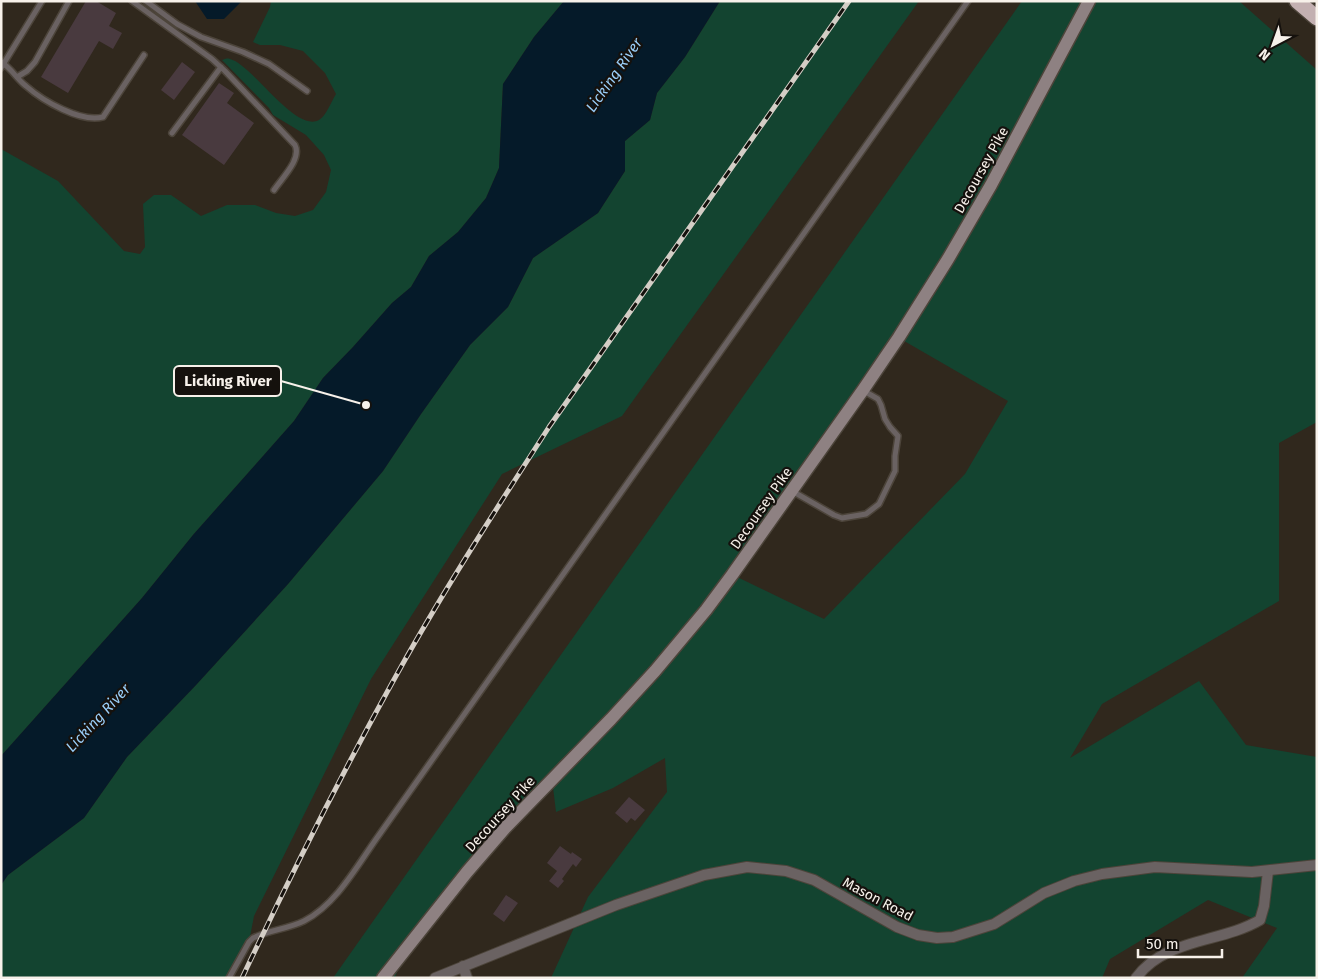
<svg xmlns="http://www.w3.org/2000/svg" width="1318" height="979" font-family="'Fira Sans',sans-serif">
<rect width="100%" height="100%" fill="#30281d"/>
<path fill="#134430" fill-rule="evenodd" d="M271 1H564L534 37 503 84 499 168 486 198 458 232 429 256 411 287 392 303 353 347 323 378 294 421 193 535 142 598 1 756V149L58 181 124 251 140 254 145 247 143 204 154 195H171L201 216 227 205H255L276 213 295 216 313 210 326 192 331 170 324 155 306 135 273 115 269 108 222 60C225 59 227 58 230 59 252 64 295 133 319 120 326 116 331 102 336 94L325 73 303 51 280 45H260L253 42 270 7Z
M720 1H919L622 416 502 474 371 679 254 916 249 942 229 978H1V885L8 875 84 818 127 757 196 685 288 584 383 471 421 414 470 345 508 307 533 258 598 213 625 171V141L650 120 657 93 685 57Z
M1022 1H1239L1317 70V422L1279 443V601L1102 704 1070 758 1199 681 1246 745 1317 757V978H1242L1277 928 1208 900 1110 959 1102 978H551L588 897 667 792 665 758 613 788 556 812 552 779 405 949 395 978H333ZM899 338 1008 401 965 474 824 619 733 575Z"/>
<path fill="#051a29" d="M195 1H242L224 19H207Z
M564 1H720L685 57 657 93 650 120 625 141V171L598 213 533 258 508 307 470 345 421 414 383 471 288 584 196 685 127 757 84 818 8 875 1 885V756L142 598 193 535 294 421 323 378 353 347 392 303 411 287 429 256 458 232 486 198 499 168 503 84 534 37Z"/>
<path fill="#493a3f" d="M86 1H96L116 13 109 26 122 33 113 49 99 41 68 93 41 77Z
M182 62 195 72 174 100 161 90Z
M219 83 234 93 227 103 254 123 224 165 182 135Z
M629 797 645 810 635 821 631 818 627 823 615 813Z
M560 846 571 854 572 852 582 859 576 867 573 864 562 879 564 881 558 888 549 881 557 871 547 863Z
M506 895 518 903 504 922 493 914Z"/>
<g fill="none" stroke-linecap="round" stroke-linejoin="round">
<defs>
<path id="service" d="M132 1 212 59 225 71 295 145C302 159 282 178 274 190
M146 1 177 24 201 37 243 52 269 64 307 91
M1 62C11 68 17 79 26 86 43 101 81 123 103 117L144 55
M1 68 42 1
M17 77 27 71 35 62 69 1
M172 133 221 67
M792 491 834 515 842 518 866 514 879 504 895 471V456L898 436 890 427 885 419 881 405 878 399 864 391
M229 978 249 942 253 938C269 930 288 929 304 921 337 904 358 864 379 835L968 1"/>
<path id="minor" d="M463 966 467 978
M435 978 616 905 704 875 747 867 786 871 814 880 897 927 918 935 937 938 953 937 994 924 1044 893 1074 881 1102 874 1155 867 1252 872 1317 865
M1136 978C1165 938 1221 943 1260 920L1264 906 1268 871"/>
<path id="secondary" d="M383 978 467 872 505 828 611 719 655 671 706 610 732 575 863 390 899 337 948 259 991 185 1089 1"/>
<path id="motorway" d="M1297 1 1317 18"/>
</defs>
<use href="#service" stroke="#4c443a" stroke-width="8"/>
<use href="#minor" stroke="#4c443a" stroke-width="12"/>
<use href="#secondary" stroke="#4c443a" stroke-width="15"/>
<use href="#motorway" stroke="#4c443a" stroke-width="18"/>
<use href="#service" stroke="#6a6262" stroke-width="5"/>
<use href="#minor" stroke="#6a6262" stroke-width="10"/>
<use href="#secondary" stroke="#8e8182" stroke-width="12"/>
<use href="#motorway" stroke="#c3b0b1" stroke-width="15"/>
<defs>
<path id="rail" d="M242 978C293 870 347 763 406 658 451 579 500 503 549 427L849 1"/>
</defs>
<use href="#rail" stroke="#d4cec6" stroke-width="5"/>
<use href="#rail" stroke="#15110d" stroke-width="3" stroke-dasharray="9" stroke-linecap="butt"/>
</g>
<g text-anchor="middle" stroke-width="4.5" stroke-linejoin="round" paint-order="stroke">
<g font-size="14" fill="#f7f1ea" stroke="#15110d">
<text transform="translate(981 170) rotate(-61)" y="5">Decoursey Pike</text>
<text transform="translate(761 508) rotate(-55)" y="5">Decoursey Pike</text>
<text transform="translate(500 814) rotate(-48)" y="5">Decoursey Pike</text>
<text transform="translate(878 899) rotate(28)" y="5">Mason Road</text>
</g>
<g font-size="15" font-style="italic" fill="#9acef8" stroke="#15110d">
<text transform="translate(614 75) rotate(-55)" y="5">Licking River</text>
<text transform="translate(98 718) rotate(-47)" y="5">Licking River</text>
</g>
</g>
<path fill="none" stroke="#f7f1ea" stroke-width="2" d="M366 405L281 381"/>
<circle fill="#f7f1ea" stroke="#15110d" stroke-width="2" cx="366" cy="405" r="5"/>
<rect fill="#15110d" stroke="#f7f1ea" stroke-width="2" x="174" y="366" width="107" height="30" rx="5"/>
<g font-size="15" text-anchor="middle" font-weight="bold" fill="#f7f1ea">
<text x="228" y="386">Licking River</text>
</g>
<rect width="1318" height="979" fill="none" stroke="#f7f1ea" stroke-width="5"/>
<g transform="translate(1273 45) rotate(221)" stroke="#15110d" stroke-width="4" paint-order="stroke">
<path d="M0-4L9 19L0 12L-9 19Z" fill="#f7f1ea"/>
<text y="-8" font-size="14" font-weight="bold" text-anchor="middle" fill="#f7f1ea">N</text>
</g>
<path d="M1138 949v8h84v-8" fill="none" stroke="#f7f1ea" stroke-width="2.5"/>
<text x="1146" y="949" font-size="15" fill="#f7f1ea" stroke="#15110d" stroke-width="4" paint-order="stroke">50 m</text>
</svg>
